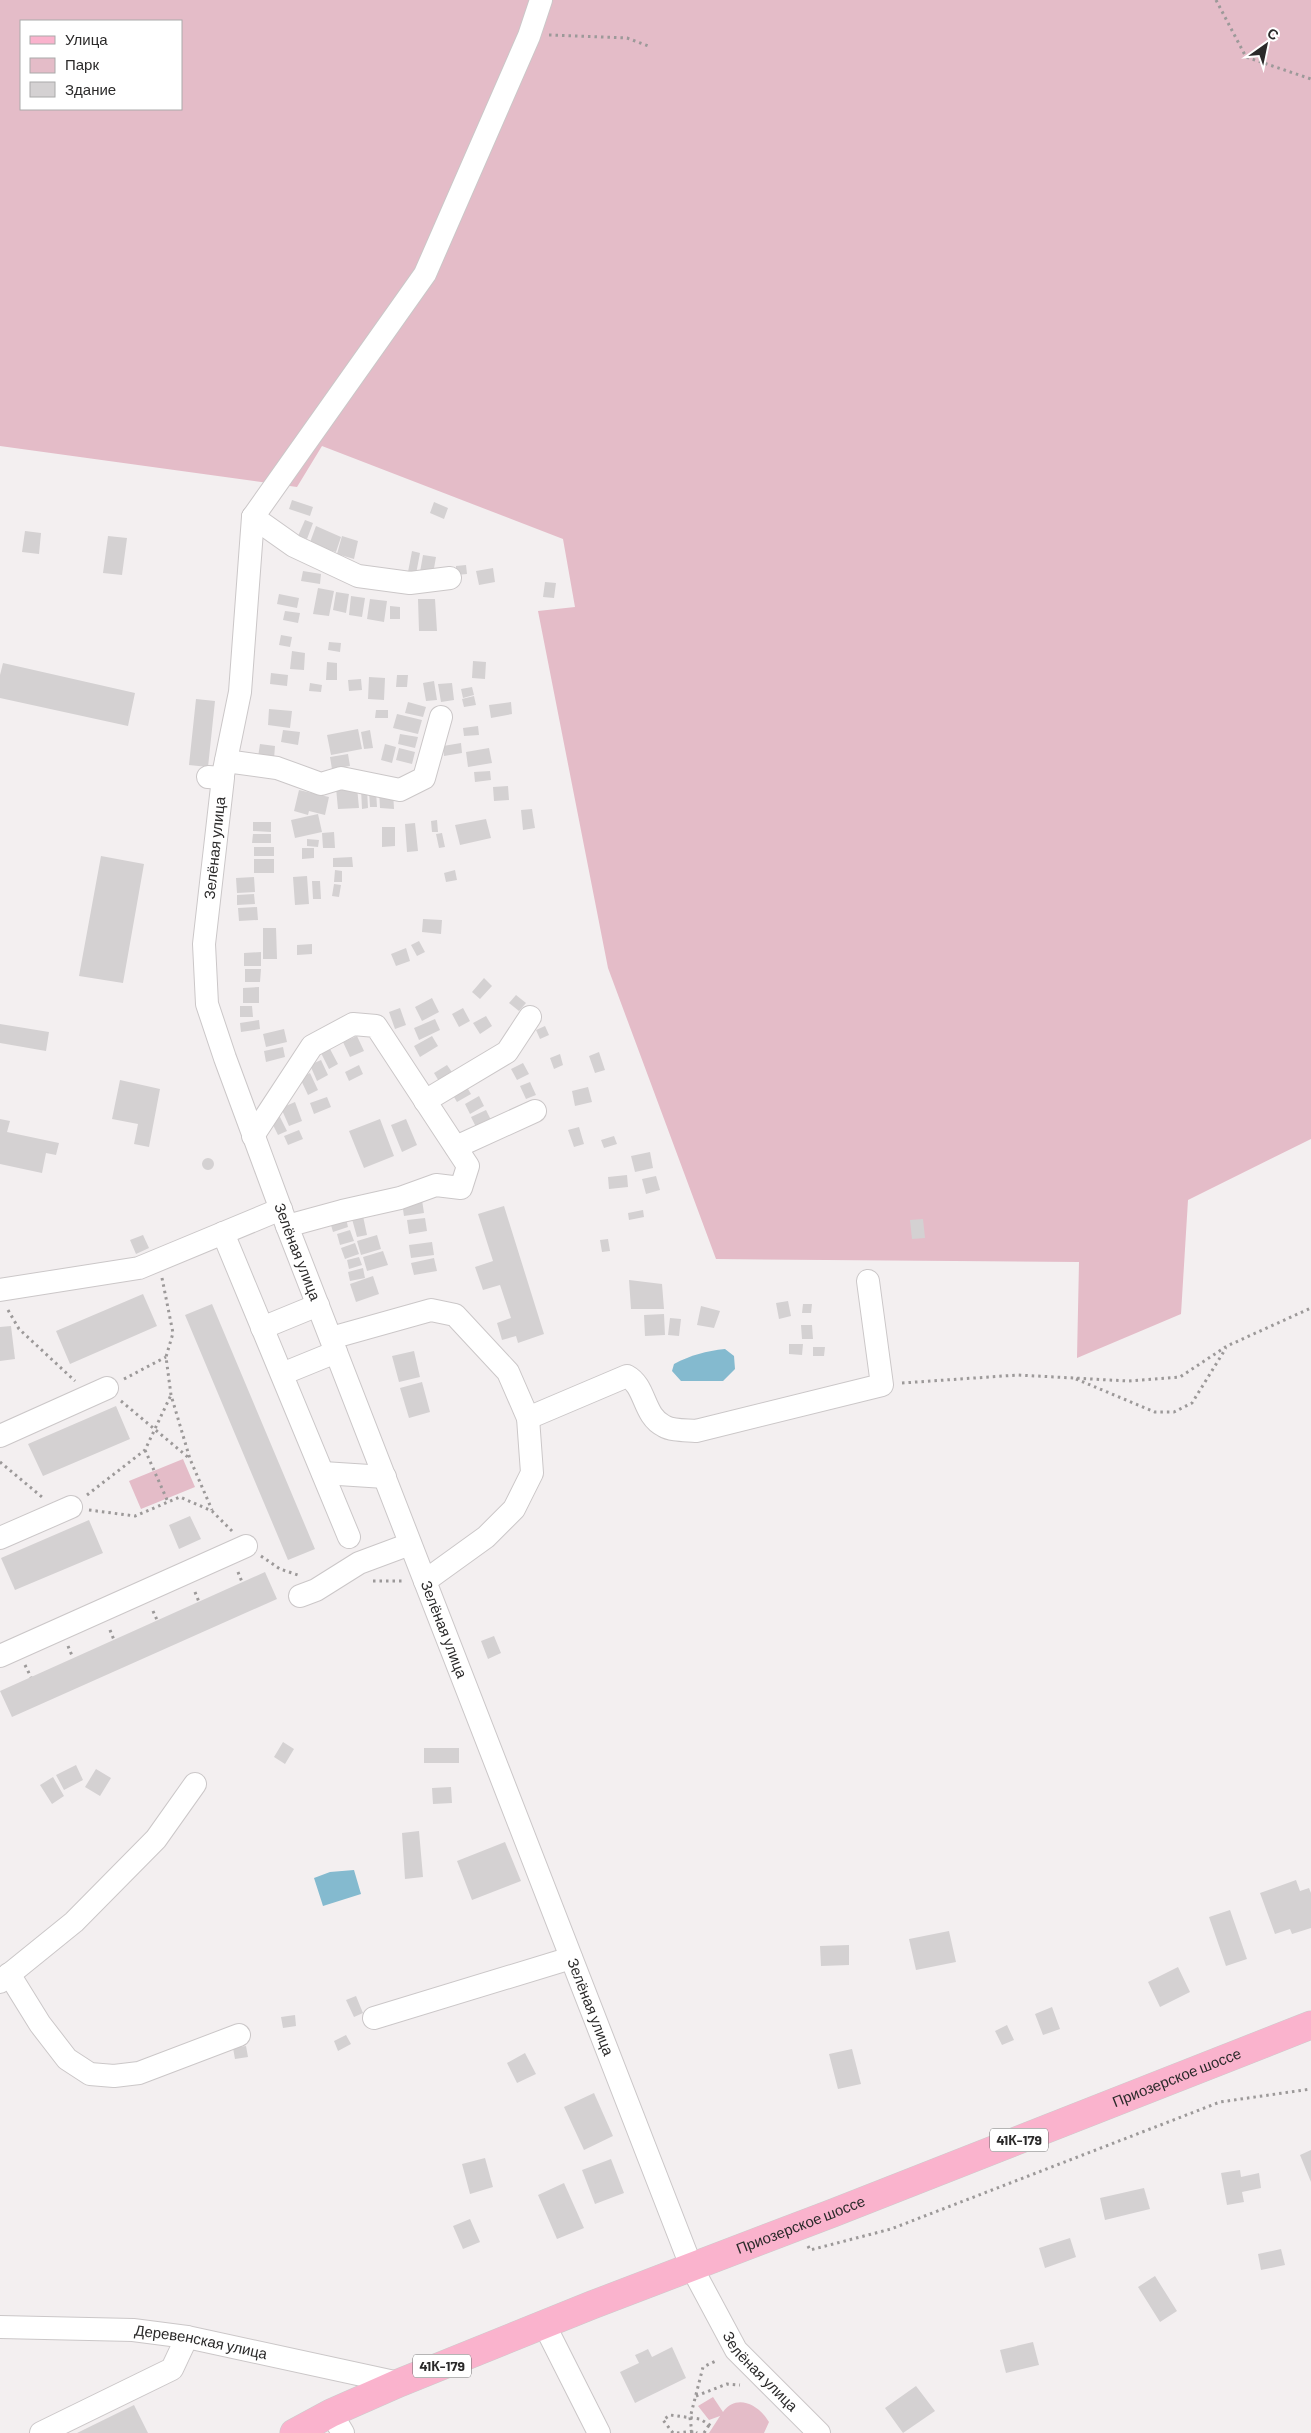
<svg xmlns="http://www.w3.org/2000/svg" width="1311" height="2433" font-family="Barlow,sans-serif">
<rect width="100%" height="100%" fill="#f3eff0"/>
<path fill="#e4bcc8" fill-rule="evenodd" d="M0 0H1311V1139L1188 1200 1181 1314 1077 1358 1079 1262 716 1259 608 968 538 611 575 607 563 539 322 446 297 487 0 446ZM21 21H181V109H21Z
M183 1459 195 1487 141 1509 129 1481Z
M713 2397 723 2412C737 2393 759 2405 769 2422L764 2433H709L720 2416 709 2420 698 2406Z"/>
<path fill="#84bacf" d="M725 1349 734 1356 735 1369 723 1381H681L672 1371 674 1364C691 1355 706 1351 725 1349Z
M354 1870 361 1894 323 1906 314 1878 330 1872Z"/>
<path fill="#d4d1d2" d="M292 500 313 507 310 516 289 509Z
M434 502 448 508 444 519 430 513Z
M305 520 313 523 307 539 298 536Z
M316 526 341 537 336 552 309 545Z
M25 531 41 533 39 554 22 552Z
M108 536 127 538 122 575 103 573Z
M342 536 358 541 354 559 337 554Z
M412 551 420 553 416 574 408 572Z
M423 555 436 557 433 574 420 572Z
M466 565 467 574 456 575V566Z
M493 568 495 582 479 585 476 571Z
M303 571 321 574 320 584 301 581Z
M545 582 556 583 554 598 543 597Z
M318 588 334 591 329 616 313 614Z
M336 592 349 594 346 613 333 610Z
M279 594 299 598 297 608 277 604Z
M351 596 365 598 362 617 349 615Z
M370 599 387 601 384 622 367 619Z
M418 599H435L437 631H419Z
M390 606 400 607V619H390Z
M285 611 300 613 298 623 283 620Z
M281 635 292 637 290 647 279 645Z
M329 642 341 643 340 652 328 650Z
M292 651 305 653 304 670 290 669Z
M473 661 486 662 485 679 472 678Z
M327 662 337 663V680H326Z
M3 663 135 693 128 726 0 698V675Z
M271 673 288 675 287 686 270 684Z
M397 675H408L407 687H396Z
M369 677 385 678 384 700 368 699Z
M361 679 362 690 349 691 348 680Z
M434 681 437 700 426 701 423 683Z
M310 683 322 685 321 692 309 691Z
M452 683 454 700 441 702 438 684Z
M472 687 474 695 463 698 461 689Z
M474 696 476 705 464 707 462 699Z
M196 699 215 701 208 767 189 765Z
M408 702 426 707 423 717 405 713Z
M511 702 512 714 491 718 489 705Z
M269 709 292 711 290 728 268 725Z
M376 710H388V718H375Z
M397 714 422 720 418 734 393 728Z
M478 726 479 735 464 736 463 728Z
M358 729 362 749 331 755 327 735Z
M283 730 300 732 298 745 281 742Z
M370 730 373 748 364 749 361 732Z
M400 734 418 737 415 748 398 744Z
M461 743 462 753 444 756 443 746Z
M260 744 275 746 274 759 258 757Z
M385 744 396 747 392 763 381 760Z
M399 748 415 752 412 764 396 760Z
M489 748 492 763 468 767 466 752Z
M348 754 350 766 332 769 330 757Z
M490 771 491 780 475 782 474 772Z
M508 786 509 800 494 801 493 787Z
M357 787 359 808 338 809 336 788Z
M361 789H367L368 808 362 809Z
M299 790 329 797 325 815 309 811 308 815 294 811Z
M379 790 393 791 394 809 380 808Z
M369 791H376L377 807H370Z
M532 809 535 828 523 830 521 810Z
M318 814 322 832 295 838 291 820Z
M486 819 491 838 460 845 455 825Z
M437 820 438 832H432L431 821Z
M253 822H271V832L253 831Z
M415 823 418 851 407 852 405 824Z
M382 827H395V846L382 847Z
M334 832 335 848H323L322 833Z
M442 833 445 847 439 848 436 834Z
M253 834H271V843H252Z
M307 839 319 840 318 847 307 846Z
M254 847H274V856H254Z
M302 848H314V858L302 859Z
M101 856 144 864 123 983 79 976Z
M352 857 353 867H333V858Z
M254 859H274V873H254Z
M335 870 342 871V882H334Z
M455 870 457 880 446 882 444 873Z
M307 876 309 904 295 905 293 877Z
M254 877 255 892 237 893 236 878Z
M312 881H320L321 899H313Z
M334 884 341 885 339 897 332 896Z
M254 894 255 904 237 905V895Z
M257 907 258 920 239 921 238 908Z
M423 919 442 920 441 934 422 932Z
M263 928H276L277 959H263Z
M419 941 425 952 417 956 411 945Z
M312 944V954L297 955V945Z
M406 948 410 961 396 966 391 954Z
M261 952V966H244V953Z
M245 969H261L260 982H245Z
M484 978 492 986 480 999 472 992Z
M259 987V1003H243V988Z
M516 995 526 1003 519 1011 509 1003Z
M432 998 439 1012 422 1021 415 1007Z
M240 1006H252L253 1017H240Z
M400 1008 406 1025 395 1029 389 1012Z
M463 1008 470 1021 459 1027 452 1014Z
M486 1016 492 1026 480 1034 473 1023Z
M435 1019 440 1030 419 1040 414 1028Z
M259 1020 260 1029 241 1032 240 1023Z
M0 1024 49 1032 46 1051 0 1043Z
M545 1026 549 1035 540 1039 536 1030Z
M284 1029 287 1042 266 1047 263 1034Z
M357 1036 364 1051 350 1057 343 1042Z
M432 1036 438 1046 420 1057 414 1046Z
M283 1047 285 1057 266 1062 264 1051Z
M330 1049 338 1064 329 1069 321 1053Z
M599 1052 605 1070 595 1073 589 1056Z
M560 1054 563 1065 554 1069 550 1058Z
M321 1060 328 1075 317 1081 310 1065Z
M523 1063 529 1074 517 1080 511 1069Z
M359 1065 363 1074 349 1081 345 1072Z
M447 1065 454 1075 440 1083 434 1073Z
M310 1073 318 1090 308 1095 300 1078Z
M120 1080 160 1089 149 1147 134 1144 138 1124 112 1119Z
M530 1082 536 1095 526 1099 520 1086Z
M465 1084 471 1094 457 1102 451 1092Z
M588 1087 592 1102 575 1106 572 1091Z
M479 1096 484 1106 470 1114 465 1104Z
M327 1097 331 1107 314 1114 310 1103Z
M295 1102 302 1121 289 1126 281 1108Z
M486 1110 491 1120 476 1127 471 1117Z
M279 1115 287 1131 278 1135 270 1119Z
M0 1119 10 1121 7 1132 59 1143 56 1155 46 1153 42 1173 0 1164Z
M380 1119 394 1156 364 1168 349 1131Z
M406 1119 417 1145 402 1152 391 1125Z
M579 1127 584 1144 574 1147 568 1130Z
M299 1130 303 1139 288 1145 284 1136Z
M614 1136 617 1144 604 1148 601 1140Z
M650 1152 653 1168 635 1172 631 1156Z
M202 1164a6 6 0 1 1 12 0a6 6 0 1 1-12 0Z
M627 1175 628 1187 609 1189 608 1177Z
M656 1176 660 1190 646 1194 642 1179Z
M422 1200 424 1213 404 1216 402 1203Z
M504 1206 544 1334 518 1343 516 1336 502 1340 497 1323 511 1318 500 1285 483 1290 475 1267 493 1261 478 1214Z
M643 1210 644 1217 629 1220 628 1213Z
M345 1214 348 1227 333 1232 329 1218Z
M363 1216 367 1235 357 1237 352 1219Z
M425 1218 427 1231 409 1234 407 1220Z
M923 1219 925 1238 912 1239 910 1220Z
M350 1230 354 1241 340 1245 337 1234Z
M143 1235 149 1248 136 1254 130 1240Z
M377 1235 381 1249 361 1255 357 1241Z
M608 1239 610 1251 602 1252 600 1240Z
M432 1242 434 1255 411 1258 409 1245Z
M355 1243 359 1254 345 1259 341 1248Z
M383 1251 388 1265 367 1271 363 1257Z
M359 1257 362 1265 349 1269 347 1260Z
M434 1258 437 1271 414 1275 411 1263Z
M363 1268 365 1278 350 1281 348 1272Z
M373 1276 379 1294 356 1302 350 1284Z
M629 1280 662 1284 664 1309H631Z
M143 1294 157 1326 70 1364 56 1331Z
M788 1301 791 1316 779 1319 776 1303Z
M212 1304 315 1549 288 1560 185 1315Z
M803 1304H812L811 1313H802Z
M701 1306 720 1311 714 1328 697 1325Z
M664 1314 665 1335 645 1336 644 1315Z
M670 1318 681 1319 679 1336 668 1335Z
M801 1325H812L813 1339H802Z
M11 1326 15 1359 0 1361V1327Z
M789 1344H803L802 1355 789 1354Z
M813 1347H825L824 1356H813Z
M414 1351 420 1377 399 1382 392 1356Z
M422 1382 430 1412 409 1418 400 1388Z
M116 1406 130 1439 43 1476 28 1444Z
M190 1516 201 1539 179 1549 169 1525Z
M89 1520 103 1553 15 1590 1 1558Z
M265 1572 277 1599 12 1717 0 1691Z
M494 1636 501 1653 488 1659 481 1641Z
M283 1742 294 1749 285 1764 274 1757Z
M424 1748H459V1763H424Z
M76 1765 83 1780 64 1790 56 1775Z
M96 1769 111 1778 100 1796 85 1787Z
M53 1777 64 1796 52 1804 40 1785Z
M451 1787 452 1803 433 1804 432 1788Z
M419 1831 423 1877 405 1879 402 1833Z
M505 1842 521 1881 472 1900 457 1861Z
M1296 1880 1300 1891 1309 1888 1311 1893V1928L1292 1934 1290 1929 1275 1934 1260 1893Z
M1230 1910 1247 1959 1226 1966 1209 1917Z
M949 1931 956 1962 916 1970 909 1939Z
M849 1945V1965L821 1966 820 1946Z
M1178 1967 1190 1992 1160 2007 1148 1982Z
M356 1996 363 2013 354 2017 346 2000Z
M1052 2007 1060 2029 1043 2035 1035 2014Z
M295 2015 296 2026 283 2028 281 2017Z
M1007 2025 1014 2040 1002 2045 995 2031Z
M346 2035 351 2044 338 2051 334 2041Z
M246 2046 248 2057 235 2059 233 2048Z
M852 2049 861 2084 838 2089 829 2054Z
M525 2053 536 2074 517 2083 507 2063Z
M594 2093 613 2136 584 2150 564 2107Z
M1311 2150V2182L1300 2155Z
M485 2158 493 2187 470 2194 462 2164Z
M611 2159 624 2193 595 2204 582 2170Z
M1240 2170 1241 2177 1259 2173 1261 2188 1242 2192 1244 2202 1227 2205 1221 2173Z
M564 2183 584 2228 557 2239 538 2195Z
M1144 2188 1150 2209 1105 2220 1100 2198Z
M470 2219 480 2242 463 2249 453 2226Z
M1070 2238 1076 2257 1045 2268 1039 2248Z
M1281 2249 1285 2265 1261 2270 1258 2254Z
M1155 2276 1177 2311 1160 2322 1138 2287Z
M1033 2342 1039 2365 1006 2373 1000 2350Z
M672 2347 686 2378 635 2403 620 2372 639 2363 635 2355 642 2352 648 2349 652 2357Z
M916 2386 935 2411 903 2433 885 2408Z
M134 2405 148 2433H77Z"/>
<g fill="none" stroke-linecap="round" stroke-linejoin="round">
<defs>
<g id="minor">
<path d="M253 517 425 274 529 36 541 0"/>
<path d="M253 517 294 546 358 576 410 583 450 578"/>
<path d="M226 761 277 768 321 784 341 778 400 790 424 778 441 717"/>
<path d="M223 775 240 692 253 517"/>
<path id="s1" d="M208 777 223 778 204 944 207 1004 225 1058 287 1226 691 2266 736 2350 819 2433"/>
<path d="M425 1101 507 1052 530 1017"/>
<path d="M253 1136 312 1046 353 1024 376 1026 468 1166 461 1188 436 1185 400 1198 342 1211 287 1226"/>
<path d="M456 1147 535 1111"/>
<path d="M223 1233 349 1537"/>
<path d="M0 1290 139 1268 281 1209"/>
<path d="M262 1328 318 1305"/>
<path d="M331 1338 431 1310 455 1315 508 1372 528 1418 532 1473 514 1509 486 1537 425 1581"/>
<path d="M282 1374 336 1352"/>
<path d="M528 1418 627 1376C646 1386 643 1416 664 1426 672 1431 687 1430 696 1431L882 1385 868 1281"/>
<path d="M0 1436 107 1388"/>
<path d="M323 1473 385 1477"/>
<path d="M0 1538 71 1507"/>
<path d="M300 1596 316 1590 359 1563 410 1544"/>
<path d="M0 1656 246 1546"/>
<path d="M9 1974 40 2024 67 2059 90 2074 114 2076 139 2073 239 2035"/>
<path d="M0 1982 74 1922 156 1839 195 1784"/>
<path d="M374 2018 571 1958"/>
<path d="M544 2324 599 2433"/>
<path id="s2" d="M0 2327 133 2330 187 2337 399 2383"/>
<path d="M331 2413 343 2433"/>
<path d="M41 2433 172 2369 187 2337"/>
</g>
<g id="major">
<path id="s3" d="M294 2433 331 2413 399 2383 592 2305 833 2213 1311 2025"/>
</g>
</defs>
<use href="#minor" stroke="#cbc7c8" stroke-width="24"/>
<use href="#major" stroke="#ccc" stroke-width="29"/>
<path stroke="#9c9999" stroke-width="3" stroke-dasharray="2.5 4" stroke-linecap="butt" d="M1216 0 1246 57 1311 79
M549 35 627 38 651 47
M162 1278 173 1333 166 1357 171 1395 190 1459 212 1510
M8 1310 19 1329 75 1381
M124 1379 166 1357
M1076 1379 1155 1412H1174L1192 1403 1226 1348
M902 1383 1018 1375 1128 1381 1180 1377 1227 1346 1311 1308
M121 1401 189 1458
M145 1450 168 1502
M0 1462 42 1497
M87 1495 145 1450 171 1395
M89 1510 135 1516 180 1497 212 1511 232 1531
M261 1556 280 1569 298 1575
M238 1572 242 1582
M373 1581H404
M195 1592 199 1602
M153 1611 157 1620
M110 1630 114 1640
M68 1646 73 1658
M25 1665 31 1677
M808 2246 810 2250 891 2229 1220 2102 1311 2089
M696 2396 727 2384 740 2385
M673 2433 663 2420 670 2415 700 2419 713 2427
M677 2433 694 2431 697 2433
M692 2433 690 2418 703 2367 718 2360
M704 2433 709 2425"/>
<use href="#minor" stroke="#fff" stroke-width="22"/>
<use href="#major" stroke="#fab3cd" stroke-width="28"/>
</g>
<g text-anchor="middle" stroke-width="4.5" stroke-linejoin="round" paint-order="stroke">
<g fill="#fff" stroke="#6b6a6a" stroke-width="1">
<rect x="990" y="2128.5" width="58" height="23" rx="4"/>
<rect x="413" y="2354.5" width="58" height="23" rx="4"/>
</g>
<g font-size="14" font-weight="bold" fill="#2b2a2a">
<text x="1019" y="2145">41К-179</text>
<text x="442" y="2371">41К-179</text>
</g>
<g font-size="15" fill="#2b2a2a" stroke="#fff">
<text transform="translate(215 848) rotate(-84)" y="5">Зелёная улица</text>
<text dy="5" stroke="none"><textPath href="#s1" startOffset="506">Зелёная улица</textPath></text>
<text dy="5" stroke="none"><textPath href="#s1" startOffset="911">Зелёная улица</textPath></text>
<text dy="5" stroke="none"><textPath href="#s1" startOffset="1316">Зелёная улица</textPath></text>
<text dy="5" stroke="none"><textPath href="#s3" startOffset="952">Приозерское шоссе</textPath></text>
<text dy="5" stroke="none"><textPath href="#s3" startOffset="548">Приозерское шоссе</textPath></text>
<text dy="5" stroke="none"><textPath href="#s2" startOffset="202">Деревенская улица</textPath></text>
<text dy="5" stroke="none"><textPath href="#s1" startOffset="1721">Зелёная улица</textPath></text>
</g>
</g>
<rect x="20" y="20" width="162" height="90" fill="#ffffff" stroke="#aaaaaa"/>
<rect x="30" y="36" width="25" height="8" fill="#fab3cd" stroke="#aaaaaa"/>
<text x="65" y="45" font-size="15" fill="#2b2a2a">Улица</text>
<rect x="30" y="58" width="25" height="15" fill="#e4bcc8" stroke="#aaaaaa"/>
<text x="65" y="70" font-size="15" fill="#2b2a2a">Парк</text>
<rect x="30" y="82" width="25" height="15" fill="#d4d1d2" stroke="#aaaaaa"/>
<text x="65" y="95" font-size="15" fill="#2b2a2a">Здание</text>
<g transform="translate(1266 45) rotate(33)" stroke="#ffffff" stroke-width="4" paint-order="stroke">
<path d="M0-4L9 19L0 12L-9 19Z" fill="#2b2a2a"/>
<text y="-8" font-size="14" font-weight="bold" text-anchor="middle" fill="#2b2a2a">С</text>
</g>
</svg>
